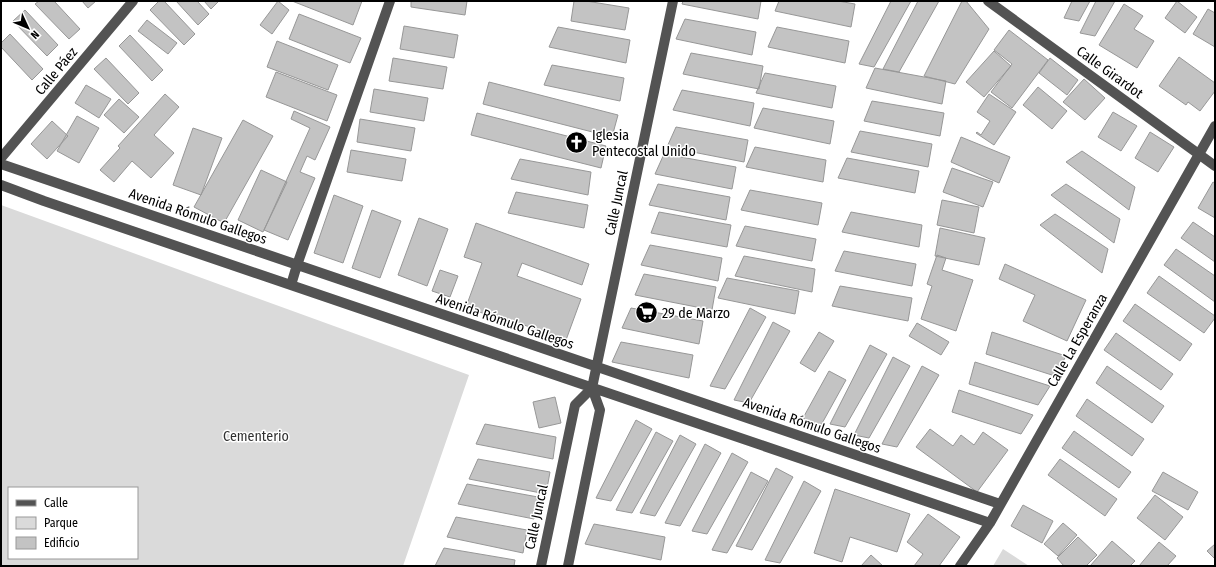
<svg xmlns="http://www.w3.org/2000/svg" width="1216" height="567" font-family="'Fira Sans Condensed',sans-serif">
<rect width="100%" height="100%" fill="#fff"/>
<path fill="#dadada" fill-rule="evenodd" d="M1 205 469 375 403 566H1ZM9 488H137V558H9Z
M1003 549 1029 566H993Z"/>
<path fill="#c3c3c3" stroke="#979797" d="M39 1H54L80 29 69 39 35 4Z
M82 1H96L88 8Z
M159 1H164L195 34 184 45 150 10Z
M176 1H197L209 14 198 25Z
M204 1H219L211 9Z
M278 1 289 10 272 34 260 25Z
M292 1H362L353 25Z
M411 1H467L465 15 411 7Z
M574 1H586L629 8 625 30 571 21Z
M683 1H761L758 19 682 4Z
M779 1H838L855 4 851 27 775 11Z
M891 1H911L874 67 859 64Z
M918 1H939L899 72 883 69Z
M962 1H966L989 29 955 84 924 76Z
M1072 1H1090L1079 21 1064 18Z
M1096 1H1115L1095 36 1080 33Z
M1177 1 1197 17 1185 33 1165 18Z
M1124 4 1143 16 1134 29 1154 41 1137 68 1099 45Z
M1208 9 1215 13V47L1193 34Z
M25 10 58 45 47 56 13 21Z
M299 14 361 38 350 63 289 39Z
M685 19 756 32 752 55 676 39Z
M147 20 177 43 168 54 138 31Z
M404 26 458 35 454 58 400 49Z
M558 27 630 40 626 63 549 47Z
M777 27 849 41 845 63 768 47Z
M1009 30 1048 60 1012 108 991 92 1012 64 994 50Z
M10 34 43 69 32 80 1 47V43Z
M130 35 163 70 152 81 119 46Z
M277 41 338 65 328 90 267 67Z
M994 51 1011 66 984 97 966 82Z
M691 53 763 66 759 89 683 74Z
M1179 57 1215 83V91L1200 111 1188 102 1186 105 1159 86Z
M106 58 139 93 128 104 94 69Z
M393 58 447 67 443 89 389 81Z
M1050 58 1078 80 1067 95 1039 73Z
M552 65 624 78 620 101 544 85Z
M875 68 946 81 942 104 866 88Z
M276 72 337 95 327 121 266 97Z
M765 73 836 86 832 108 756 93Z
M1084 79 1105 98 1085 120 1063 102Z
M489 82 618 115 612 137 483 104Z
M86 85 111 99 99 118 75 103Z
M1038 87 1067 111 1052 129 1023 105Z
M374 89 428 98 424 121 370 112Z
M682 90 754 103 750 126 673 110Z
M165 94 179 107 154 135 174 153 151 178 132 161 114 182 100 170 120 148 118 146Z
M989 94 1016 112 994 145 976 133 977 132 981 135 990 121 977 112Z
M119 99 139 117 124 133 104 115Z
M872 101 944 113 940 136 864 121Z
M763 108 834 121 830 144 754 128Z
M294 111 330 127 315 160 307 156 300 172 315 178 288 240 264 230 310 128 291 119Z
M1113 112 1137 126 1121 151 1098 137Z
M477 113 606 146 601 168 471 135Z
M77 116 99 128 79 163 57 151Z
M360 119 415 128 411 151 357 142Z
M243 120 273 136 224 223 194 207Z
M52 121 68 136 47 159 31 144Z
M676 127 748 140 744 162 667 147Z
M193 128 222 138 201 195 173 185Z
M860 131 932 144 928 167 851 152Z
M1150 132 1174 147 1158 172 1135 158Z
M961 137 1010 157 999 183 951 162Z
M755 147 826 160 823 182 746 167Z
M351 150 406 159 402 181 347 172Z
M1082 151 1135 187 1129 210 1066 162Z
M664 154 736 167 732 189 655 174Z
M847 158 919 171 915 193 838 178Z
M520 159 591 172 588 195 511 179Z
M952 168 993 182 983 207 943 192Z
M261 170 287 182 263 232 238 220Z
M1213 182 1215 183V218L1198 208Z
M658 184 730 197 726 220 649 205Z
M1066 184 1120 219 1114 243 1051 195Z
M750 190 822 203 818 225 741 210Z
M516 192 588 205 584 228 508 213Z
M334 195 363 206 343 263 314 253Z
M942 200 979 207 974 233 937 225Z
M372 210 401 221 380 278 352 268Z
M659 212 731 225 727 247 651 233Z
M851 212 922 225 919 247 842 232Z
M1055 214 1108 249 1102 273 1040 225Z
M419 218 448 229 427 286 398 275Z
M1193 222 1215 237V262L1181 238Z
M476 223 589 264 582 285 522 263 517 276 581 299 566 340 524 325 523 328 466 307 482 263 464 257Z
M745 226 816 239 812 261 736 246Z
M940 228 985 238 979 265 935 256Z
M650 245 722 258 718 281 641 265Z
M1176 249 1215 276V302L1164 265Z
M844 251 916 264 912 286 835 271Z
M937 255 946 258 942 270 973 280 956 331 921 319 932 286 927 284Z
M744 256 815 269 812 292 735 276Z
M1005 264 1086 300 1067 341 1023 321 1035 295 999 279Z
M440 270 458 276 450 297 432 291Z
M644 274 716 287 712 310 635 295Z
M1159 276 1215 316V318L1204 333 1147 293Z
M727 278 799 291 795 314 718 298Z
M840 286 912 298 908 321 832 306Z
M1135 304 1192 344 1180 361 1123 321Z
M631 308 703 321 699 344 622 328Z
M750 308 766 317 725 389 710 386Z
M773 322 790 331 749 403 734 400Z
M917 323 949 342 941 355 909 336Z
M819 332 834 341 815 372 800 363Z
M992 332 1066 356 1055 376 986 354Z
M1116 333 1173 374 1161 390 1104 350Z
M621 342 693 355 689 378 612 362Z
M870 345 887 354 845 427 830 424Z
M893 357 910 366 869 438 854 435Z
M975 362 1050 386 1038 405 969 384Z
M922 366 939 375 897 447 882 444Z
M1107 366 1164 406 1152 423 1096 383Z
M829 371 846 380 820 427 803 418Z
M959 390 1033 415 1021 434 952 412Z
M555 397 561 423 539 428 533 402Z
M1087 399 1144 439 1132 456 1076 416Z
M636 420 652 429 611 501 596 498Z
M485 424 556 437 553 459 476 444Z
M930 429 953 446 961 435 974 445 983 432 1008 450 977 492 916 447Z
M1074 431 1131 472 1119 488 1062 448Z
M656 432 673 441 632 513 616 510Z
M680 435 696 444 655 516 640 513Z
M705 444 721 453 680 526 665 523Z
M732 453 748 462 707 534 692 531Z
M478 459 550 472 546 494 469 479Z
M1060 459 1117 499 1105 516 1048 475Z
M776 468 793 477 752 550 736 546Z
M751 472 768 481 727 553 712 550Z
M1163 472 1198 492 1188 510 1152 491Z
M804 481 821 491 780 563 765 560Z
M467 484 538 497 534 519 458 504Z
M835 489 910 514 897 552 850 537 842 562 814 553Z
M1155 495 1183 517 1165 540 1137 518Z
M1023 505 1053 521 1042 543 1011 526Z
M928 514 960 537 939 566H914L923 554 907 542Z
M456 517 527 530 523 553 447 537Z
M1063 523 1077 535 1058 556 1044 544Z
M594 524 665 537 661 560 585 544Z
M1078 537 1097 555 1086 566H1064L1057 558Z
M1112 541 1135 561 1130 566H1090Z
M1159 542 1176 556 1167 566H1139Z
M1215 544V559L1207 551Z
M444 548 515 560 514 566H435Z
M871 555 883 566H861Z"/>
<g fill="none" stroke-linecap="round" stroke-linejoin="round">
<path stroke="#535353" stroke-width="10" d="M988 1 1215 166
M1 158 133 1
M1 164 1000 504
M1 185 44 201 990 523
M291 285 297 265 390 1
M541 566 575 405 592 388
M568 566 600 410 592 388 673 1
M960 566 990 523 1215 126"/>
</g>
<defs>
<symbol id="church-disc" viewBox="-11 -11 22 22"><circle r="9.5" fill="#000" stroke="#fff"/><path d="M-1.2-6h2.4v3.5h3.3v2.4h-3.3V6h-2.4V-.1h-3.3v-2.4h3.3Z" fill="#fff"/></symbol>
<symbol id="supermarket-disc" viewBox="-11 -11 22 22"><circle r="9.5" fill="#000" stroke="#fff"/><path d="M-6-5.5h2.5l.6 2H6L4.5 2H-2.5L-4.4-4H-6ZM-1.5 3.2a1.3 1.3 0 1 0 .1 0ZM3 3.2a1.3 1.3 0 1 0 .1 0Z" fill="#fff"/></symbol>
</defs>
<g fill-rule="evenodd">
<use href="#church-disc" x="564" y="130" width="25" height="25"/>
<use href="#supermarket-disc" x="634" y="300" width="25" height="25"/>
</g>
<g text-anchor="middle" stroke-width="3" stroke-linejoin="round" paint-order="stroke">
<g font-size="14" fill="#000" stroke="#fff">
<text transform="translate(56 71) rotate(-50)" y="5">Calle Páez</text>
<text transform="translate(1110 72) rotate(36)" y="5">Calle Girardot</text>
<text transform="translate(616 203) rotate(-78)" y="5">Calle Juncal</text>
<text transform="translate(198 216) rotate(19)" y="5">Avenida Rómulo Gallegos</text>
<text transform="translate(505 321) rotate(19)" y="5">Avenida Rómulo Gallegos</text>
<text transform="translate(1077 340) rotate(-60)" y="5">Calle La Esperanza</text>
<text transform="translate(812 425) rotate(19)" y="5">Avenida Rómulo Gallegos</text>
<text transform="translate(536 517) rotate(-78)" y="5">Calle Juncal</text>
</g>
<g font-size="14" fill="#000" stroke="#fff" text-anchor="start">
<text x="592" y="140">Iglesia<tspan x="592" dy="16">Pentecostal Unido</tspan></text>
<text x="662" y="318">29 de Marzo</text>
</g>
<g font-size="14" fill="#313131" stroke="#fff">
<text x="256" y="441">Cementerio</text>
</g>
</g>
<rect width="1216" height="567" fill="none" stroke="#000000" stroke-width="4"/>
<rect x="8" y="487" width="130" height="72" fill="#ffffff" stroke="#999999"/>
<rect x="16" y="500" width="20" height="6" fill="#535353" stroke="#999999"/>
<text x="44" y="507" font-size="12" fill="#000000">Calle</text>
<rect x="16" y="517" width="20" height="12" fill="#dadada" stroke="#999999"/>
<text x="44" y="527" font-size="12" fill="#000000">Parque</text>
<rect x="16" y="537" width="20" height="12" fill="#c3c3c3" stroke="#999999"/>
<text x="44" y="547" font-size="12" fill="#000000">Edificio</text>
<g transform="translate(28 28) rotate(134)" stroke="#ffffff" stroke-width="3" paint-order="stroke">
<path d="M0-3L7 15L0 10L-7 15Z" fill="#000000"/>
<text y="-6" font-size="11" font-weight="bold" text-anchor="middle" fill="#000000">N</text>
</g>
</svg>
